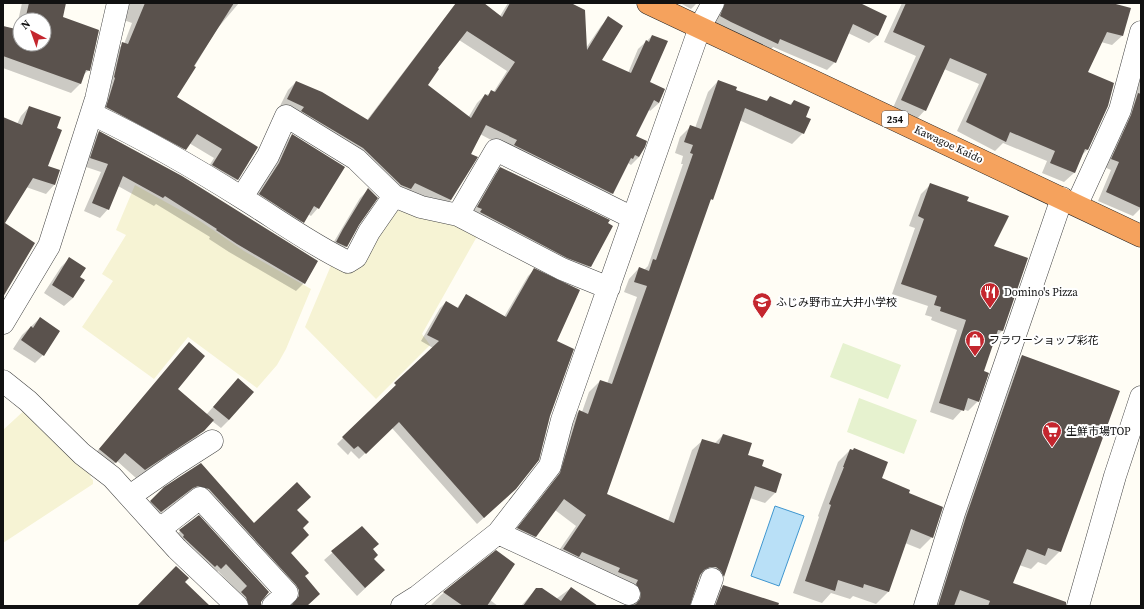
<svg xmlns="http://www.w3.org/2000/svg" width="1144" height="609" font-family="'Source Serif 4','Noto Sans JP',serif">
<rect width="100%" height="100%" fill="#fffdf5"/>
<path fill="#f6f3d4" d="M135 185 200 221 244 251 311 289 286 349 277 365 257 388 188 337 154 379 82 327 113 281 102 274 126 235 116 230Z
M394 210 411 213 419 210 479 233 422 334 430 345 376 399 305 327 332 263 351 273Z
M28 407 95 471 90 477 93 480V484L3 543V430Z"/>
<path fill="#e6f2cf" d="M843 343 901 365 888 399 830 377Z
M859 398 917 420 904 454 847 432Z"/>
<path fill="#b9e0f7" stroke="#3f96cf" d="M775 506 804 516 779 586 751 576Z"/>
<path fill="#0003" fill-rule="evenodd" d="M22 3H65L62 18 89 70 82 76 80 84 71 93 3 68V26L16 30ZM20 20H44V44H20Z
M117 3H239L217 29 176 97 257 148 237 180 228 189 204 174 214 158 189 143 177 158 98 116 113 52 124 44 132 23 121 19Z
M456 3H483L500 16 508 3H569L586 48 601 26 609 18 600 60 628 73 638 49 652 36 648 82 659 103 650 111 648 109 635 136 639 157 631 165 628 163 612 193 604 201 480 134 451 200 442 208 407 191 279 108 288 90 296 82 367 120ZM459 40 507 71 493 93 485 95 477 103 468 118 426 85 436 68Z
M680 3H697L691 9Z
M715 3H857L886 16 877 36 869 43 848 33 835 62 827 70 773 47 770 51 713 24Z
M902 3H1108L1122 36 1112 45 1101 42 1087 73V150L1082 155 1074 173 1064 182 1042 173 1047 161 1003 143 995 151 957 131 979 84 944 69 925 110 916 120 892 110 916 56 884 42Z
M1141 57V208L1133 216 1098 201 1111 170 1104 167Z
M718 81 735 90 766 101 770 97 789 105 794 101 805 117 803 133 792 144 739 120 712 199 708 202 606 495 668 521 692 450 703 440 714 444 723 435 761 467 781 474 775 493 765 503 750 498 723 576 713 586 705 577H700L689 602 690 606H631V603L553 559 576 526 555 510 536 536 525 547 508 539 550 485 569 421 579 411 582 412 589 392 600 381 607 384 637 297 624 292 629 279 639 268 644 270 648 266 683 164H681L683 156 675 153 680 137 691 126 695 128 708 92Z
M29 107 47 167 54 185 46 194 26 187 4 224 3 294V118L17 124 21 116Z
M99 132 304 283 296 291 229 252 209 239 210 237 156 204 154 206 118 186 108 209 100 218 84 211 101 172 83 166 91 141Z
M292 135 318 208 311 216 308 214 295 230 252 202 284 143Z
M501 168 590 267 582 275 470 215 492 177Z
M931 184 966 202 993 247 1002 331 994 339 983 372 978 401 968 411 963 409 953 420 930 412 957 330 931 320 932 317 925 315 928 306 892 294 915 228 909 226 921 194Z
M368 190 358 224 346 247 338 255 329 250 360 198Z
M69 259 79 278 73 298 64 306 44 293 61 267Z
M534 270 556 342 509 495 477 524 392 428 359 459 351 451 348 455 337 444 433 348 421 341 440 308 446 302 457 308 466 295 504 317 528 276Z
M40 318 43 355 35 363 13 349 22 335Z
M189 344 177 390 206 415 238 379 229 420 221 428 212 421 195 439 136 478 117 461 108 470 92 457Z
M1022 356 1060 551 1046 565 1038 562 1031 569 1019 565 1012 583 1059 606H929L1009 370Z
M850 450 880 479 908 493 932 537 920 549 905 543 888 592 876 604 853 596 850 599 831 593 822 603 793 593 819 517 818 516 838 462Z
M201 464 254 524 296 510 302 528 289 553 304 577 307 606H291L292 598 190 493 184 496 153 519 143 509 165 488Z
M198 516 260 602V606H238L240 594 218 571 213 576 172 538Z
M362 527 372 550 375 579 357 596 324 560Z
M496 552 490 600 498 606H430L441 595Z
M724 586 777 606H711L715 594Z
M571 588 596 606H521L536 589 556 599Z"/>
<path fill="#5a524d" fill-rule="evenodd" d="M29 3H66L63 17 99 30 90 71 86 70 81 84 3 56V26L20 30V44H44V20H25Z
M145 3H234L194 66 196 67 177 97 258 147 238 180 212 165 222 149 197 134 186 150 106 107 115 78 114 77 122 42 128 44Z
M456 3H484L502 17 510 3H571L585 10 587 50 608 16 623 26 602 60 631 73 646 40 649 42 652 35 668 41 650 82 665 89 659 103 654 100 636 136 647 141 645 147 639 157 635 155 633 159 631 158 613 194 514 145 517 140 486 125 471 154 478 157 451 200 415 183 411 189 401 185 363 148 301 111 304 107 287 99 296 81 322 92 368 120ZM467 31 515 62 495 92 491 90 488 96 485 94 471 118 428 85 439 69 438 68Z
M725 3H860L887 16 878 36 853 24 836 63 780 39 778 44 731 22 720 16Z
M906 3H1112L1131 8 1123 36 1107 32 1088 72 1114 83 1108 106 1088 150 1085 149 1075 173 1050 163 1055 151 1010 132 1006 142 966 122 987 74 950 58 926 111 901 100 925 46 893 32Z
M718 80 737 87 736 90 767 101 770 96 791 105 794 100 810 107 806 117 811 119 804 134 745 108 713 200 711 199 607 494 674 523 702 439 719 444 723 434 752 443 748 455 764 460 762 466 782 474 776 493 755 486 724 577 721 571 716 567H710L704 570 700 575 690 606H631L636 604 640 599 641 593 636 584 638 580 618 572 620 568 582 552 579 557 563 549 586 515 564 499 536 537 517 528 560 473 579 410 588 414 600 380 612 384 647 286 634 282 639 267 649 271 653 259 656 260 693 154 690 153 693 145 684 142 690 125 701 129Z
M1138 93 1141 94V208L1106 192 1119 162 1111 159 1131 115Z
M29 106 61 117 57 128 62 130 48 166 60 170 55 185 33 178 5 223 35 243 3 297V117L22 125Z
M99 131 182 176 318 261 305 284 237 244 216 230 217 229 165 196 163 198 123 176 109 210 92 203 108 164 90 158Z
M292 134 345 167 319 209 314 206 304 223 259 194 279 163Z
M500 167 610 220 608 223 613 226 591 267 567 258 480 212 482 209 477 207Z
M930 183 969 197 967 201 1009 216 994 246 1028 258 1003 331 998 330 984 371 989 373 979 402 968 398 964 411 939 403 966 320 940 311 941 307 934 305 937 296 901 284 924 219 918 216Z
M368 188 378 198 359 225 347 247 336 242 343 229Z
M69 257 86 268 80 277 85 280 73 298 52 285Z
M534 268 580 290 557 341 574 349 550 416 539 460 516 489 484 518 399 422 366 454 358 446 354 449 342 437 396 385 394 383 408 370 439 341 427 335 446 301 458 308 466 294 506 317Z
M40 317 60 331 44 356 21 340 31 326 33 328Z
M189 342 205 356 178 389 214 420 204 431 145 470 125 453 116 463 99 449Z
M1022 355 1120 391 1061 552 1048 548 1045 556 1027 549 1013 583 1066 602V606H988L990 601 960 590 954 606H938L966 517Z
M238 378 254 392 229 420 213 407Z
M854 448 888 462 882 478 910 490 909 493 943 507 933 538 911 529 889 592 864 584 863 588 838 580 835 591 805 581 831 505 829 504 844 467H843L850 449 853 450Z
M201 463 254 523 297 482 311 497 297 510 309 522 303 528 309 535 291 553 309 573 305 576 320 594 307 606H291L299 596V590L296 585 209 489 198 486 193 488 161 512 150 501 164 487Z
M199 515 269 592 261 602V606H249L246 597 241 592 247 586 226 564 221 569 217 565 215 567 183 537 184 535 179 530Z
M362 526 379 544 373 549 378 555 374 559 385 570 365 588 331 551Z
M496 550 515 564 487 606H463L443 592Z
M176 566 189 578 185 582 210 606H137Z
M723 585 779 603 778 606H715Z
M571 587 598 606H523L536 588H542L561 601Z"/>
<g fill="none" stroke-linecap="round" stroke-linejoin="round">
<defs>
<path id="minor" d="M92 114C144 139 195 168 244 199 278 220 312 245 348 262L356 257 369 232 394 196
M242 197 268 156 286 116 356 159 394 196 421 207 458 215 562 269 609 288
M1077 204 1120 110 1141 32
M458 215 496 150 633 218
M3 323 49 246 96 99 118 3
M3 381 28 401 82 454 112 477 177 549 237 606
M130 496 173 466 212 441
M160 529 200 498 287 593 273 606
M498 533 629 594
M402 606 418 596 498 533 550 466 562 420 700 27 713 3
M702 606 712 579
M925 606 954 513 1062 198
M1078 606 1115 476 1141 397"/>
<path id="highway" d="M648 3 1141 236"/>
</defs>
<use href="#minor" stroke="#444" stroke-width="23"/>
<use href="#highway" stroke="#222" stroke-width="23"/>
<use href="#minor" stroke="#fff" stroke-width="22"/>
<use href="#highway" stroke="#f5a25d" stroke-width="22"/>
</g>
<defs>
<symbol id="restaurant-pin" viewBox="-11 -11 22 30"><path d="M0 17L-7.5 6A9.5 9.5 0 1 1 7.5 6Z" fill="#c4262e" stroke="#fff"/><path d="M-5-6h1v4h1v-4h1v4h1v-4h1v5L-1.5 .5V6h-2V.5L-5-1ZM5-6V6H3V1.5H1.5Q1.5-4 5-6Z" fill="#fff"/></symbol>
<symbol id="school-pin" viewBox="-11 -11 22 30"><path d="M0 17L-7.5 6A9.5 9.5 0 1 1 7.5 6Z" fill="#c4262e" stroke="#fff"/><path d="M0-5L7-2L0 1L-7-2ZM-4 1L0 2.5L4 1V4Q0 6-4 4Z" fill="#fff"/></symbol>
<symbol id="shop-pin" viewBox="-11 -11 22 30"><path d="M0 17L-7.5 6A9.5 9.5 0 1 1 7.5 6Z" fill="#c4262e" stroke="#fff"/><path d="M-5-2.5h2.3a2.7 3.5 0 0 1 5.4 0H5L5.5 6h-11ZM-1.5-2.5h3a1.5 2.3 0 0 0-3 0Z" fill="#fff"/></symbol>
<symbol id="supermarket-pin" viewBox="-11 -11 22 30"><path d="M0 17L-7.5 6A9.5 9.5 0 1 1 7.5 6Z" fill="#c4262e" stroke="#fff"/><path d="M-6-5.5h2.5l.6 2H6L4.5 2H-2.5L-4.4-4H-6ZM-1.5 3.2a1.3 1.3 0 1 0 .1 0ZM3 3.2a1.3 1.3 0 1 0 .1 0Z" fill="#fff"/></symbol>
</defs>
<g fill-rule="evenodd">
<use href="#restaurant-pin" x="979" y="281" width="22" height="30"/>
<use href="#school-pin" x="751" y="291" width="22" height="30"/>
<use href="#shop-pin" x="964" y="329" width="22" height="30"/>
<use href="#supermarket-pin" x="1041" y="420" width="22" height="30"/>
</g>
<g text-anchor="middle" stroke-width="4" stroke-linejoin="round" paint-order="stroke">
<rect fill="#fff" stroke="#585858" stroke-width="1" x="882" y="111" width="26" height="16" rx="3"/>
<g font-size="10" font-weight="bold" fill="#111">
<text x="895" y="123">254</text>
</g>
<g font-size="11" fill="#111" stroke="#fff">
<text transform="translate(949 144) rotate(25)" y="4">Kawagoe Kaido</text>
</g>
<g font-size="11" fill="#111" stroke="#fff" text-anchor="start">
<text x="1004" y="296">Domino's Pizza</text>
<text x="776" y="306">ふじみ野市立大井小学校</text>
<text x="989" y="344">フラワーショップ彩花</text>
<text x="1066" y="435">生鮮市場TOP</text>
</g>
</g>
<rect width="1144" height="609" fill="none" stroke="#111111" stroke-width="8"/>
<g transform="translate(32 32) rotate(319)"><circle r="19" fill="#ffffff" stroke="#a0a0a0"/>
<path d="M0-3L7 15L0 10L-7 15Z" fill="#c4262e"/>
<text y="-6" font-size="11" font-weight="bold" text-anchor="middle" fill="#111111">N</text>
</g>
</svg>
